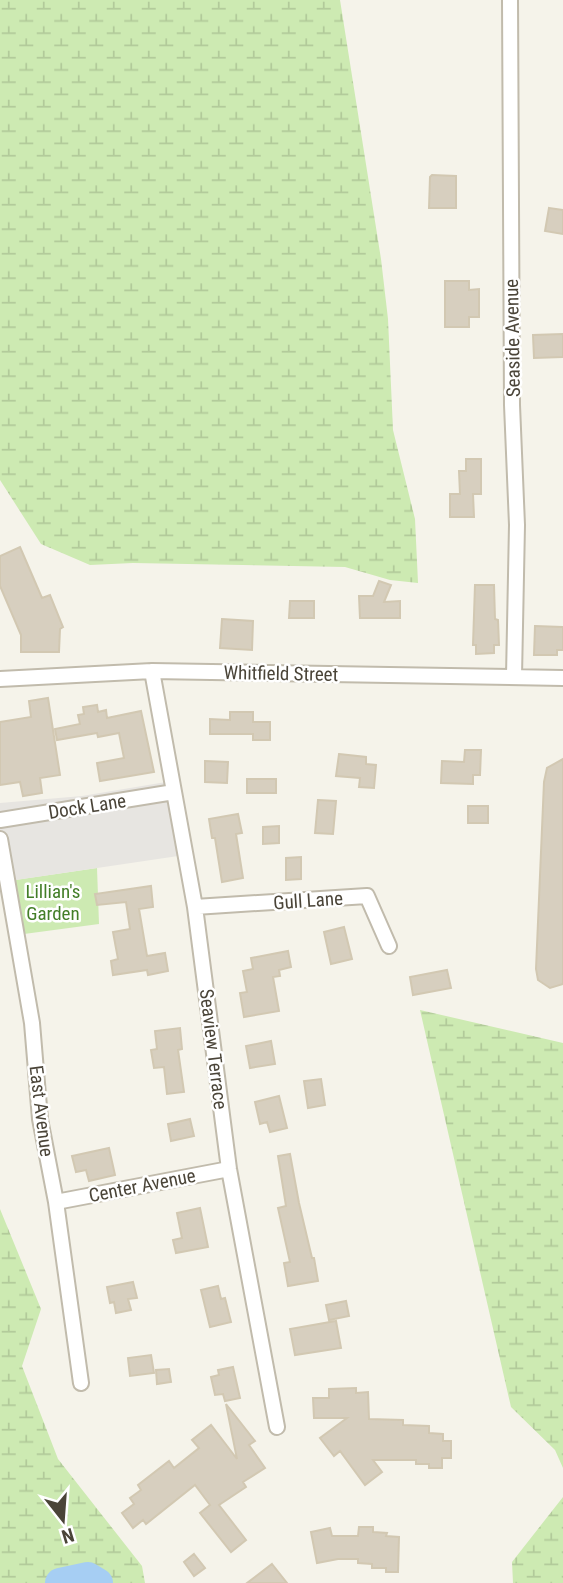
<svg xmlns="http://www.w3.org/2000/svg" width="563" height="1583" font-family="'Roboto Condensed',sans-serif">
<defs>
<pattern id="wetland-marsh" width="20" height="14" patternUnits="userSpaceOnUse" patternTransform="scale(1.75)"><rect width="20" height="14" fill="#cdeab2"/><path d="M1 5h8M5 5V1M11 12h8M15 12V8" fill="none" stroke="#b2ca9a"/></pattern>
</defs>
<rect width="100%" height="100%" fill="#f5f3ea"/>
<path fill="url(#wetland-marsh)" d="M0 0H340L381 259 388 319 393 430 415 519 418 583 390 580 345 567 133 563 90 565 41 544 0 480Z
M420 1010 563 1043V1468L555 1450 511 1407Z
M0 1209 41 1309 22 1366 58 1459 142 1566 145 1583H0Z
M563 1497V1583H513L512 1562Z"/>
<path fill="#cdeab2" d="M97 868 99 924 24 934 15 880Z"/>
<path fill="#e7e5e1" d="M172 781 185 855 9 881 0 871V803L82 796Z"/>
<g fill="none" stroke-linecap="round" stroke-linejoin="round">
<path stroke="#a6cef3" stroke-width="30" d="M60 1583 88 1577 98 1583"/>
</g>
<path fill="#d7cfbf" stroke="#d2c8b2" stroke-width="2" d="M432 175 456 176V208H429L430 177Z
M549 208 563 210V234L545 231Z
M445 281H469V290L479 289V317H469V327H445Z
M563 334V357L534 358 533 335Z
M466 459H481V494H473L474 517H450V494H460L459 471H466Z
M20 547 42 598 50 595 63 627 60 629 59 652H21V635L0 586V556Z
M379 581 391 585 384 602 400 601V618H360L359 596H373Z
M475 585H494L495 619 498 620 499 645H494V653L476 654V645H473Z
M290 601H314V618H289Z
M222 619 253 621 252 650 220 648Z
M535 626 563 627V650H557V655H534Z
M48 698 60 775 40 778 42 793 23 796 20 782 0 785V722L31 717 29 701Z
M97 705 98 712 106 710 107 718 141 711 154 772 100 781 97 763 124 758 119 733 98 737 97 733 57 740 55 729 80 724 78 715 84 714 83 707Z
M230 712H253V722H270V740H253V734H210V719L230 720Z
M465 750H481L480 775H473V784L441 783 442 761 464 762Z
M339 754 366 757V764L376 765 374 788 359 787 360 778 336 776Z
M563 759V984L550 988 538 980 536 969 544 782 547 768Z
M205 761 228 762 227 783 205 782Z
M247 779H276V793H247Z
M318 800 336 801 333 834 315 833Z
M468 806H488V823H468Z
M238 814 242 833 236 834 243 878 222 882 215 838H212L209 819Z
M279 826V843L263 844V827Z
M301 857V879L286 880V858Z
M151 886 153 907 139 909 147 956 165 953 168 971 148 975 147 970 113 975 111 961 118 959 113 932 130 929 126 902 97 905 95 894Z
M344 927 352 959 331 964 324 932Z
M288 951 291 967 279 970 280 976 273 977 279 1011 244 1017 240 993 247 992 243 971 253 969 251 958Z
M447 970 451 988 413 995 410 977Z
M180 1028 182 1049 178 1050 184 1092 167 1094 164 1067 154 1068 151 1050 157 1049 155 1031Z
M271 1041 275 1064 250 1068 246 1046Z
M321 1079 325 1105 308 1108 304 1081Z
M279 1096 287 1128 270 1132 267 1122 260 1124 255 1102Z
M190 1119 194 1136 171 1141 168 1124Z
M109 1148 115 1175 89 1181 86 1170 76 1172 72 1156Z
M290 1154 299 1203 312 1258H314L318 1281 288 1286 284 1263 290 1262 278 1208 286 1206 278 1156Z
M200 1208 208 1247 176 1253 173 1240 182 1238 177 1213Z
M133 1282 137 1298 128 1299 131 1310 116 1313 114 1302 110 1303 107 1287Z
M218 1286 221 1299 225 1298 231 1322 210 1327 201 1290Z
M346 1301 349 1316 329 1320 326 1305Z
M336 1321 341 1348 295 1355 290 1329Z
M151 1355 154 1373 130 1376 128 1358Z
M233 1367 240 1398 225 1401 223 1394 215 1395 211 1377 219 1375 218 1370Z
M169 1369 171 1382 157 1384 156 1370Z
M356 1388V1393L368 1392 369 1419 403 1420V1425L429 1426V1433L443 1434V1441H451V1458H442V1468H429V1464H416V1460H373L382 1472 365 1485 340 1451 334 1456 320 1438 347 1418H314L313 1398H329V1389Z
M226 1404 255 1441 249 1445 265 1468 243 1482 246 1487 219 1505 246 1540 231 1552 200 1513 210 1505 195 1485 146 1524 143 1520 133 1528 122 1513 134 1504 130 1498 141 1490 138 1485 169 1461 174 1468 199 1448 192 1440 211 1425 237 1459Z
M359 1527H373V1532L387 1533 386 1536 399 1537 398 1572H386V1568H372V1564L358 1563V1559H338L317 1563 311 1532 330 1528 332 1536H358Z
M194 1554 205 1568 194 1576 184 1562Z
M272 1564 287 1583H247Z"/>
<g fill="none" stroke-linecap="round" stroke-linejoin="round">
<defs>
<path id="minor" d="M510 0 512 405 517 525 514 676
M152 671 195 907 229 1169 277 1427
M0 679 152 671 563 678
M0 820 174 792
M0 839 32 1023 40 1119 56 1202 81 1383
M195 907 367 896 389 946
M56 1202 229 1169"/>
</defs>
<use href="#minor" stroke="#c1bbac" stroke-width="18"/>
<use href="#minor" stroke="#fff" stroke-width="14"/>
</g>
<g text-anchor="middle" stroke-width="5" stroke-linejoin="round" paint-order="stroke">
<g font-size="19" fill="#4a4438" stroke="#fff">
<text transform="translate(512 338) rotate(-91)" y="7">Seaside Avenue</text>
<text transform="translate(281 673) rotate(1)" y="7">Whitfield Street</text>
<text transform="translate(87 806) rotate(-9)" y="7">Dock Lane</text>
<text transform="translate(308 900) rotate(-4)" y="7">Gull Lane</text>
<text transform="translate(214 1049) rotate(83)" y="7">Seaview Terrace</text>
<text transform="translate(42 1111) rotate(83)" y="7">East Avenue</text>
<text transform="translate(142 1185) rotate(-11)" y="7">Center Avenue</text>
</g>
<g font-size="19" fill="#437e28" stroke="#fff">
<text x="53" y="898">Lillian's<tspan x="53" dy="22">Garden</tspan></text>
</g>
</g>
<g transform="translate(63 1520) rotate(163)" stroke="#ffffff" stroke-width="5" paint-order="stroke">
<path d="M0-5L12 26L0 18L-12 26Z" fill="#4a4438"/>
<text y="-10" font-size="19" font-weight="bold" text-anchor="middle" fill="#4a4438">N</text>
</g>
</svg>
